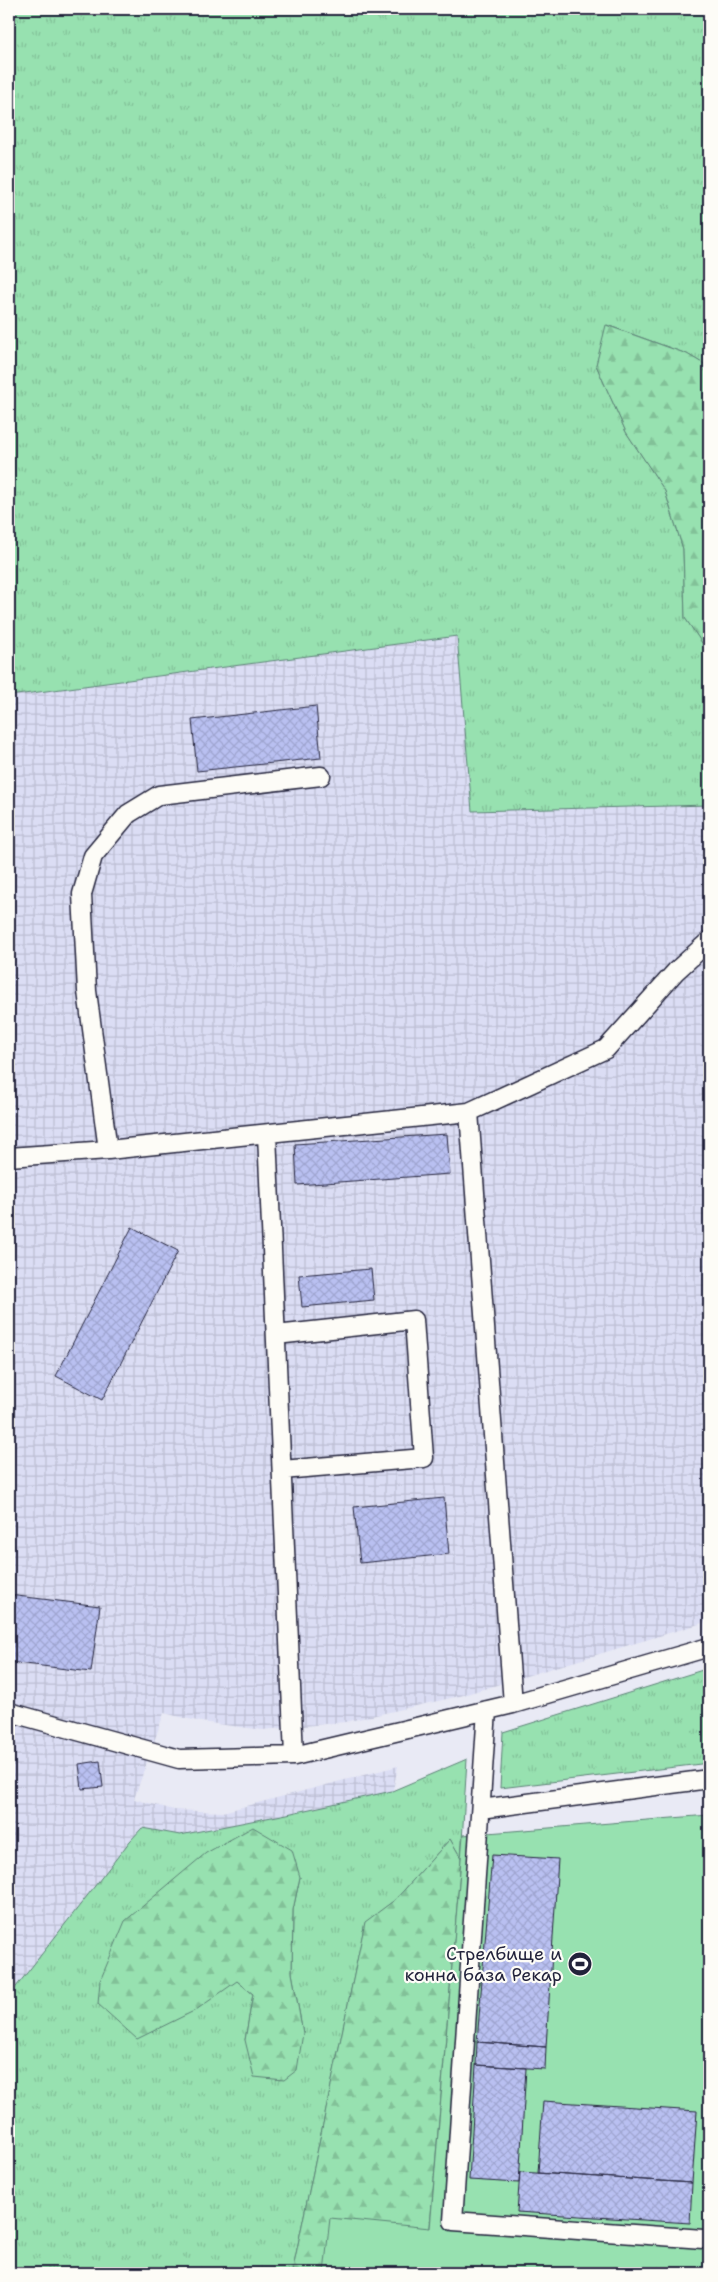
<svg xmlns="http://www.w3.org/2000/svg" width="718" height="2282" font-family="'Shantell Sans',sans-serif">
<defs>
<pattern id="industrial-grid" width="8" height="8" patternUnits="userSpaceOnUse" patternTransform="scale(1.25)"><rect width="8" height="8" fill="#dbddf4"/><path d="M0 4h8M4 0v8" fill="none" stroke="#bcbdd2"/></pattern>
<pattern id="grass-tufts" width="24" height="20" patternUnits="userSpaceOnUse" patternTransform="scale(1.25)"><rect width="24" height="20" fill="#97e1b0"/><path d="M3 7l-1-3M5 7V3M7 7l1-3M15 17l-1-3M17 17v-4M19 17l1-3" fill="none" stroke="#82c198"/></pattern>
<pattern id="forest-firs" width="22" height="20" patternUnits="userSpaceOnUse" patternTransform="scale(1.25)"><rect width="22" height="20" fill="#97e1b0"/><path d="M5 1l3.5 6h-7zM16 11l3.5 6h-7z" fill="#82c198"/></pattern>
<pattern id="building-cross-hatch" width="8" height="8" patternUnits="userSpaceOnUse" patternTransform="scale(1.25)"><rect width="8" height="8" fill="#b9c0f1"/><path d="M0 0l8 8M0 8l8-8" fill="none" stroke="#9fa5d0"/></pattern>
</defs>
<rect width="100%" height="100%" fill="#e9eaf5"/>
<filter id="ink" filterUnits="userSpaceOnUse"><feTurbulence type="fractalNoise" baseFrequency=".02" numOctaves="2"/><feDisplacementMap in="SourceGraphic" scale="10" xChannelSelector="R" yChannelSelector="G"/><feConvolveMatrix kernelMatrix="1 2 1 2 8 2 1 2 1" color-interpolation-filters="sRGB"/></filter>
<g filter="url(#ink)">
<path fill="url(#industrial-grid)" d="M458 636 472 811 709 805V1621L460 1696 345 1722 263 1730 201 1722 164 1713 134 1799 174 1810 223 1812 398 1766 292 2273H9V696Z"/>
<path fill="url(#grass-tufts)" stroke="#5c8276" fill-rule="evenodd" d="M9 9H709V367L687 354 607 325 596 365 626 432 665 491 683 549 685 618 709 653V805L472 811 457 636 9 696Z
M709 1668V1763L500 1788 503 1732Z
M467 1759 461 1858 450 1839 396 1899 365 1923 292 2273H9V1996L130 1841 142 1828 180 1835 287 1814 392 1791ZM300 1877 293 1910 292 1973 303 2033 245 2040 253 1994 237 1981Z"/>
<path fill="url(#forest-firs)" stroke="#5c8276" d="M606 325 687 354 709 367V653L685 618 683 549 665 491 626 432 596 365Z
M253 1827 292 1850 300 1877 293 1910 292 1973 303 2033 297 2070 284 2080 254 2077 245 2040 253 1994 237 1981 196 2010 137 2039 98 2004 100 1981 125 1921 206 1853Z
M450 1839 461 1858 429 2238 333 2273H292L365 1922 396 1899Z"/>
<path fill="#97e1b0" stroke="#5c8276" d="M709 1815V2273H324L330 2218 430 2228 463 1835Z"/>
<path fill="url(#building-cross-hatch)" stroke="#22223b" d="M316 706 321 758 197 771 192 720Z
M447 1134 450 1174 297 1185 295 1144Z
M132 1227 178 1251 102 1400 56 1376Z
M371 1269 374 1300 302 1307 299 1275Z
M444 1498 449 1554 360 1563 354 1507Z
M9 1595 100 1606 91 1672 9 1662Z
M100 1761 103 1787 82 1789 79 1764Z
M492 1855 558 1859 546 2047 477 2042Z
M477 2042 546 2047 545 2069 476 2065Z
M476 2065 526 2068 519 2183 469 2180Z
M543 2101 697 2111 692 2183 538 2173Z
M520 2172 692 2183 690 2223 517 2212Z"/>
<g fill="none" stroke-linecap="round" stroke-linejoin="round">
<defs>
<path id="service" d="M321 776 159 795 128 814 93 856 82 894 87 991 108 1150 469 1112 513 1704
M469 1112 606 1049 676 971 709 941
M267 1134 294 1756
M9 1157 108 1150
M276 1335 414 1320 424 1458 282 1470
M487 1710 453 2221 703 2239
M9 1712 179 1759 294 1756 513 1704 709 1647
M481 1809 709 1779"/>
</defs>
<use href="#service" stroke="#22223b" stroke-width="21"/>
<path stroke="#22223b" stroke-width="3" stroke-dasharray="1 4" stroke-linecap="butt" d="M659 2273 660 2264"/>
<use href="#service" stroke="#fdfcf7" stroke-width="18"/>
</g>
</g>
<defs>
<symbol id="stadium-disc" viewBox="-11 -11 22 22"><circle r="9.5" fill="#22223b" stroke="#fdfcf7"/><path d="M0-5a6.5 5 0 1 0 0 10a6.5 5 0 1 0 0-10ZM-3.5-1.8h7v3.6h-7Z" fill="#fff"/></symbol>
</defs>
<g fill-rule="evenodd">
<use href="#stadium-disc" x="566" y="1950" width="28" height="28"/>
</g>
<g text-anchor="middle" stroke-width="4.5" stroke-linejoin="round" paint-order="stroke">
<g font-size="18" fill="#22223b" stroke="#fdfcf7" text-anchor="end">
<text x="562" y="1960">Стрелбище и<tspan x="562" dy="21">конна база Рекар</tspan></text>
</g>
</g>
<rect width="718" height="2282" fill="none" stroke="#fdfcf7" stroke-width="30"/>
<rect x="15" y="15" width="688" height="2252" fill="none" stroke="#22223b" stroke-width="2" filter="url(#ink)"/>
</svg>
